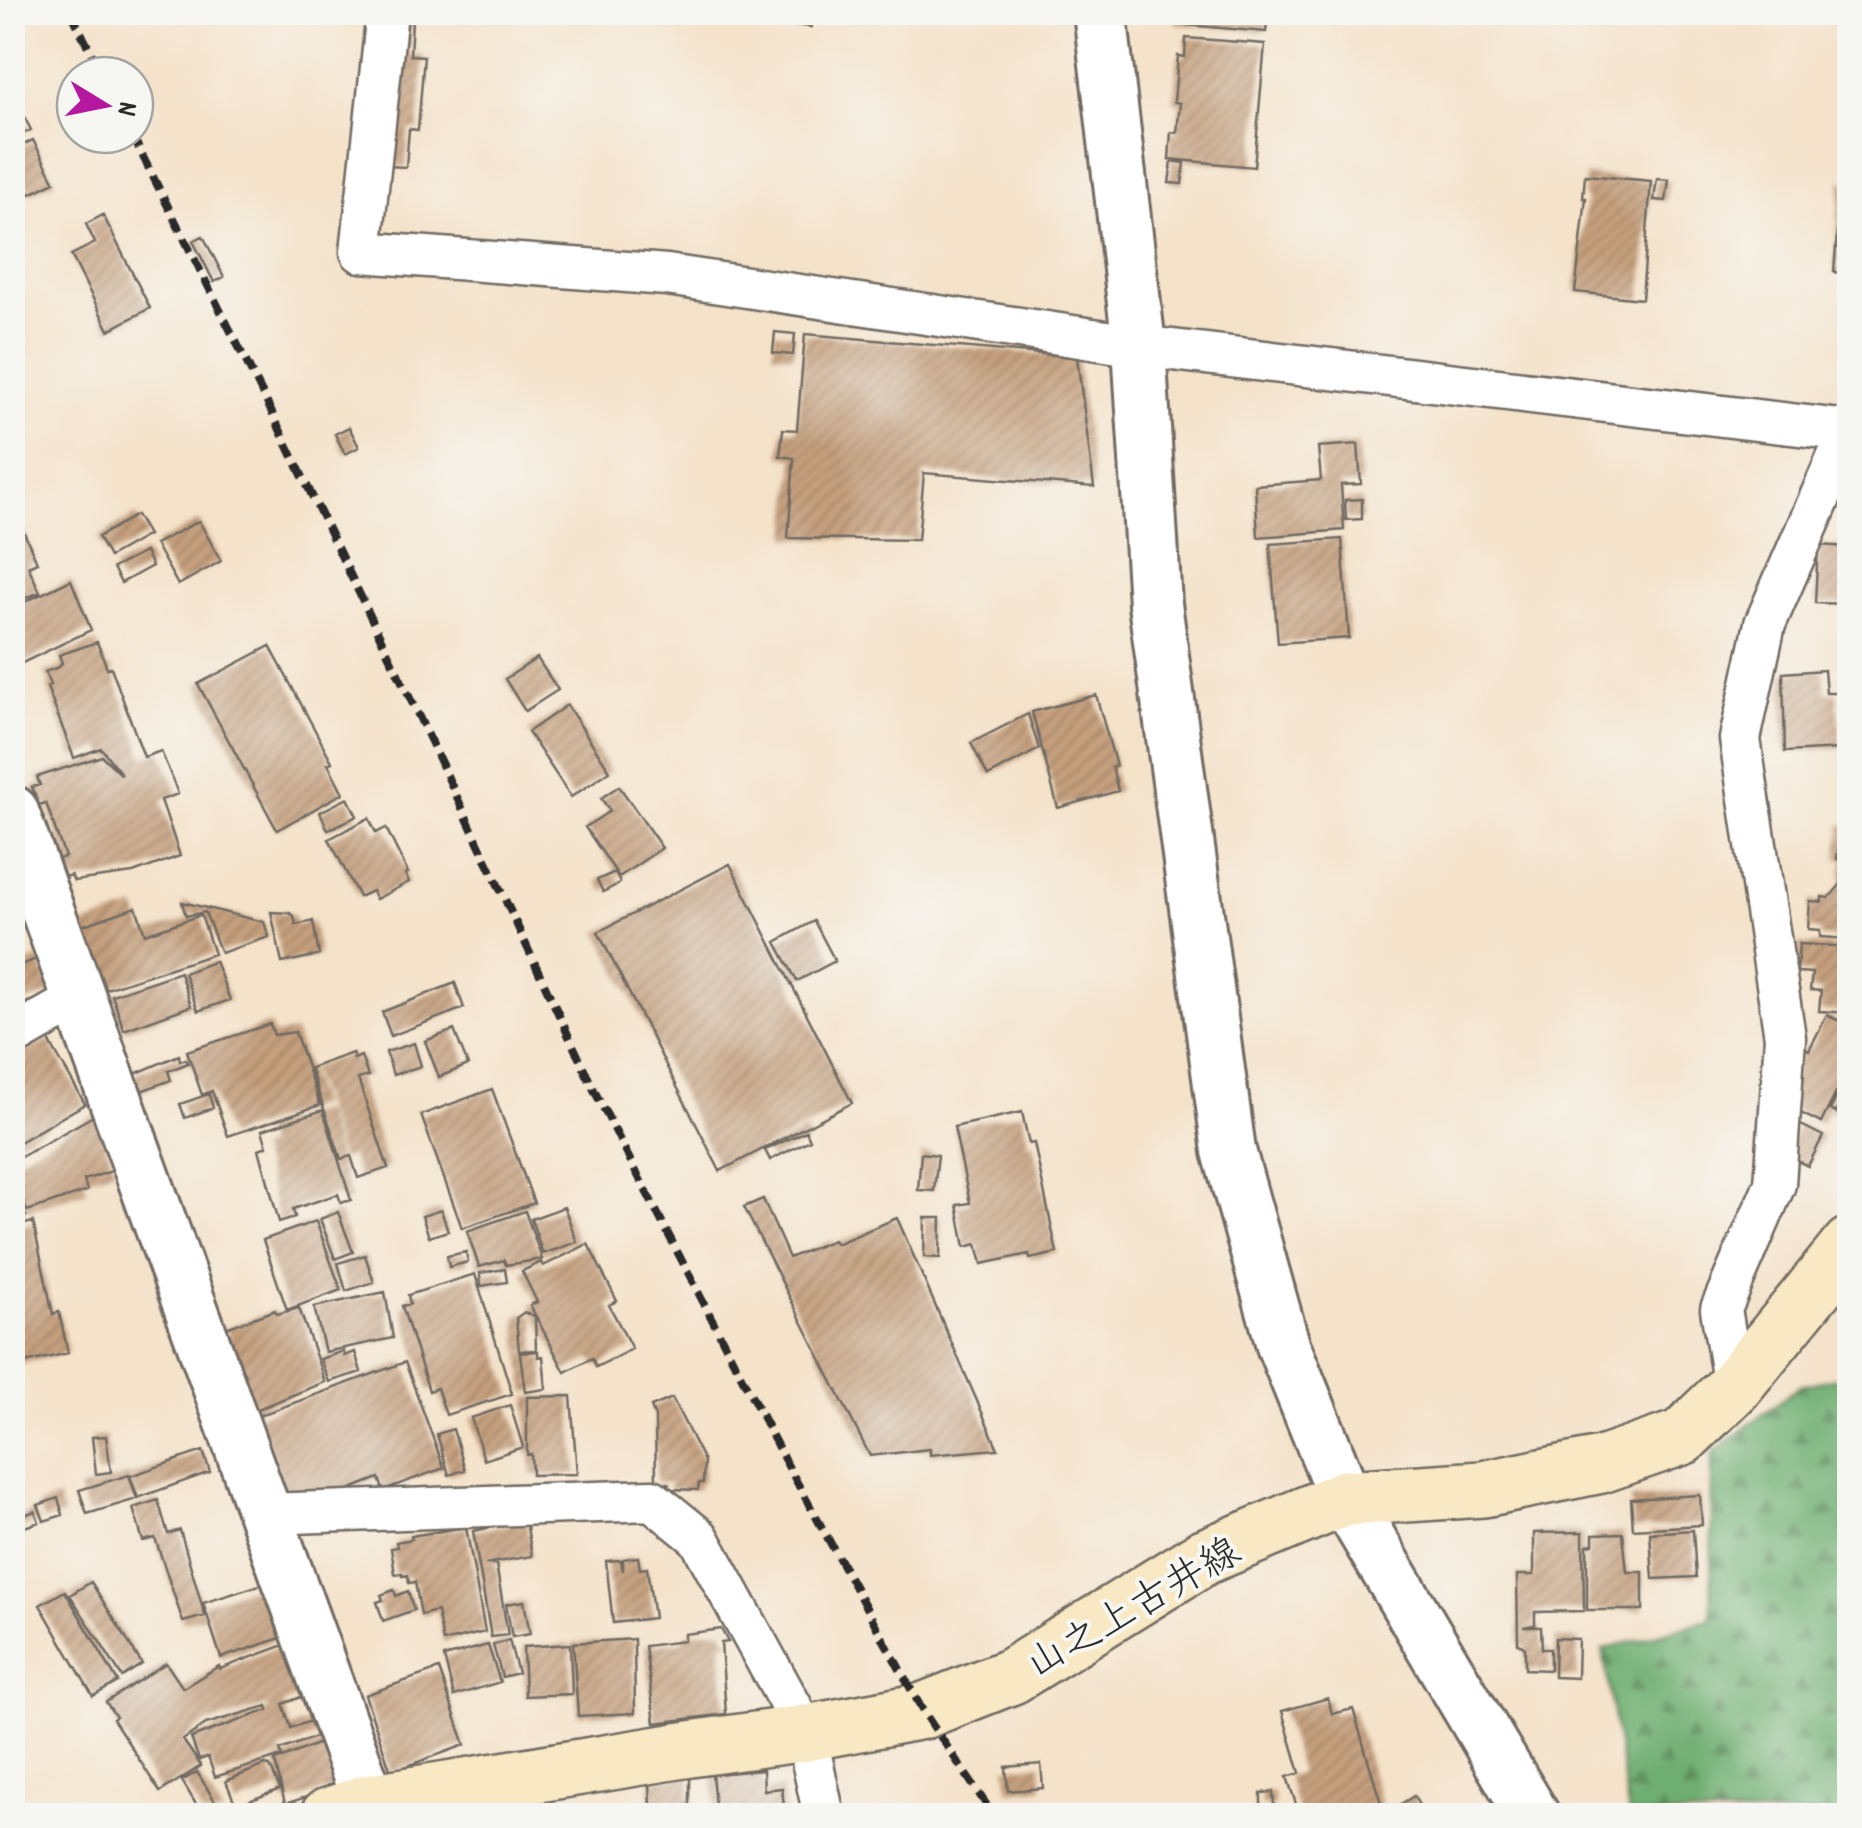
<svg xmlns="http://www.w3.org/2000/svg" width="1862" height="1828" font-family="Dekko,'Klee One',sans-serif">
<defs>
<pattern id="forest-firs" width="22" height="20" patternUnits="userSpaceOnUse" patternTransform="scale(2.5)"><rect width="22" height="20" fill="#6eae70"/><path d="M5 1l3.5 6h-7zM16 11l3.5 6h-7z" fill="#5b8e5c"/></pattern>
<pattern id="building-hatch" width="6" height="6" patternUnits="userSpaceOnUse" patternTransform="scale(2.5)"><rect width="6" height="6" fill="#c6a07e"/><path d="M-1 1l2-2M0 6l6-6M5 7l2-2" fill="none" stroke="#a18367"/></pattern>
</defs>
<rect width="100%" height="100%" fill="#f6f6f2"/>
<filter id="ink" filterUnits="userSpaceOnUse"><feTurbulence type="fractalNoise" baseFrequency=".01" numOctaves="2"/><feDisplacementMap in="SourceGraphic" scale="20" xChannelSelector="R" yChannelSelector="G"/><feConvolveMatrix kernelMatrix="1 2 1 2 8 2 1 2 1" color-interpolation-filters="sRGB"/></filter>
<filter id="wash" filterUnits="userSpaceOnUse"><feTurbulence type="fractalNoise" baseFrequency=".0048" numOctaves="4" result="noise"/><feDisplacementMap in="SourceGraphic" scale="40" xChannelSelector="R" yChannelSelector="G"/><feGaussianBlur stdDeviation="2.25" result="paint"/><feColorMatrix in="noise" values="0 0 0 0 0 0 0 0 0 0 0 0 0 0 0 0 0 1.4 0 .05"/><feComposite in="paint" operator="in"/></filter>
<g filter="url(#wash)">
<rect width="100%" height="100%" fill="#f4e2c9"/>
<path fill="url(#forest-firs)" stroke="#4c6c4e" stroke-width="2.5" d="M1836 1378 1850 1385 1849 1815H1629L1603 1650 1711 1619 1712 1453 1800 1386Z"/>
<g id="blocks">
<path fill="url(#building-hatch)" d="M778 12 813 14 811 27 777 23Z
M1177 12H1268L1266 32 1176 24Z
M397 20 412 21 410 55 424 56 418 130 409 129 406 167 387 166Z
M1186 38 1265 44 1254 167 1169 159 1171 132 1177 133 1180 103 1174 102 1178 56 1185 57Z
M12 93 31 130 12 139Z
M33 140 55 182 30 194 12 160V151Z
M1172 161 1185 163 1182 184 1169 183Z
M1585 175 1651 181 1642 299 1575 292 1586 198H1583Z
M1657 179 1669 180 1666 201 1654 200Z
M1841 182H1848L1840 273 1834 272Z
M103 215 150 308 109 330 71 255 95 243 86 224Z
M203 236 224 277 214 282 193 241Z
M775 332 795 334 793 355 773 353Z
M805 334 1077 357 1094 487 924 473 918 540 788 538 794 458 780 456 783 429 797 430Z
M349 427 359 447 345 454 335 434Z
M1358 444 1361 484 1341 485 1344 530 1258 537 1255 485 1321 480 1318 447Z
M1362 499V519L1346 520 1345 500Z
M12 505 37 562 28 566 40 592 12 604Z
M136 515 148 535 109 557 98 537Z
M199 521 221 561 178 585 155 544Z
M1342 539 1349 638 1278 643 1270 544Z
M1818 545 1850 547V604L1815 603Z
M145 552 152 566 121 583 113 568Z
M71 580 91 630 12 668V608Z
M97 642 107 668 111 667 144 757 161 751 174 783 178 794 161 800 180 856 133 873 74 881 71 875 64 877 57 859 65 857 46 803 39 805 32 787 40 785 37 777 102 756 122 775 101 748 74 758 47 687 50 685 45 672 59 667 62 663 59 655Z
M270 646 332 762 328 764 343 793 277 830 198 684Z
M537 658 558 690 525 711 505 679Z
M1824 670 1826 693H1837L1841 749 1785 752 1783 673Z
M1096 695 1116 766 1112 767 1118 791 1058 808 1032 712Z
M567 705 610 771 571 797 528 732Z
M1028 714 1039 749 988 776 971 743Z
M619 786 662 848 619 877 585 827 610 811 601 798Z
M348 798 357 816 328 830 320 812Z
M369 818 376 833 386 828 408 873 405 874 409 882 376 899 372 891 359 897 329 839Z
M1841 825H1850V939L1820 937V930L1808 929 1810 901 1822 902V897L1829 898 1841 884 1843 859H1837Z
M730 864 852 1103 720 1171 598 932Z
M615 872 620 883 603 892 597 880Z
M182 902 264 922 269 937 221 953 205 912 186 916Z
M136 907 145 934 201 915 214 954 100 991 78 927Z
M271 912 290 913 294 916 296 925 313 921 319 955 282 963Z
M814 921 835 961 797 981 776 942Z
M1799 944 1850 947V1013L1819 1011 1821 991 1810 990 1812 973 1797 972Z
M39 958 52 993 12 1008V968Z
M215 961 230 1000 198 1011 184 973Z
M180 972 191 1006 124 1030 112 995Z
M455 983 464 1008 391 1036 382 1012Z
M1827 1015 1850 1026V1065L1821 1123 1785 1105 1802 1046 1809 1050Z
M270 1024 274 1035 295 1032 320 1105 228 1136 212 1091 202 1095 187 1051Z
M454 1030 468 1065 439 1077 425 1041Z
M48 1039 85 1104 12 1146V1059Z
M414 1043 421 1066 393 1075 386 1052Z
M352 1053 354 1059 361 1056 368 1076 358 1079 388 1168 358 1178 351 1156 341 1159 310 1068Z
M179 1055 180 1061 186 1059 188 1063 168 1071 171 1080 136 1093 130 1076Z
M1841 1088 1847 1091 1836 1113 1830 1110Z
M492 1089 534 1203 462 1228 421 1115Z
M209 1094 213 1108 185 1118 180 1104Z
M323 1110 351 1200 341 1203 338 1194 293 1209 295 1217 279 1222 259 1149 267 1146 262 1130Z
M1022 1112 1029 1144 1034 1143 1057 1253 1030 1259 1029 1254 982 1264 977 1244 965 1247 957 1205 970 1203 954 1127Z
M95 1115 115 1170 84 1180 87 1191 27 1211 12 1175V1162Z
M1799 1124 1823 1136 1808 1166 1785 1155Z
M806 1131 810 1140 770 1160 765 1150Z
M921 1153 938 1155 934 1191 918 1190Z
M12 1192 26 1216 12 1219Z
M763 1199 789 1258 833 1240 836 1244 897 1218 998 1449 930 1455V1449L870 1456 744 1207Z
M564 1207 577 1242 543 1254 531 1219Z
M441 1210 448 1231 429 1237 422 1216Z
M525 1211 542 1259 506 1265 504 1260 479 1267 467 1231Z
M338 1212 353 1252 335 1259 320 1219Z
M925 1218H941L940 1258 924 1257Z
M316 1221 341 1290 287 1310 263 1240Z
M33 1222 53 1314 59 1312 68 1353 12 1366V1227Z
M588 1244 617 1301 609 1305 632 1349 596 1367 592 1358 565 1372 530 1305 537 1302 522 1271 541 1262 543 1266Z
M466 1252 468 1262 449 1267 447 1256Z
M365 1255 374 1282 346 1291 338 1263Z
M505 1269 507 1282 481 1286 480 1273Z
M475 1274 512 1394 446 1415 437 1388 429 1391 402 1306 410 1304 408 1295Z
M385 1292 393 1338 325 1352 314 1307Z
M299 1308 325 1382 253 1411 226 1328 275 1310 277 1314Z
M523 1313 535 1316 536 1350 519 1351 516 1318Z
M344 1351V1356L355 1352 361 1372 329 1382 320 1359Z
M538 1351V1357L543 1356 546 1389 525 1392 520 1353Z
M405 1362 444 1468 383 1490 379 1478 336 1495 288 1497 258 1416Z
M571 1396 577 1474 532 1475 531 1454 527 1455V1397Z
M672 1398 704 1461 703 1483H699L698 1490 669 1489V1483H656L655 1417 651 1407Z
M510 1405 523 1447 484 1460 471 1418Z
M453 1429 465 1470 449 1475 437 1434Z
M106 1436 111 1472 96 1474 92 1437Z
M203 1451 210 1472 138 1498 130 1476Z
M129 1475 137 1499 87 1514 79 1490Z
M1700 1495 1702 1525 1633 1529 1631 1499Z
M58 1498 63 1515 44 1521 38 1505Z
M158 1500 168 1534 180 1530 205 1616 183 1622 155 1538 143 1541 133 1508Z
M35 1511 39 1522 22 1528 18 1517Z
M526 1521 532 1556 485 1564H496L508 1635 491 1637 473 1531Z
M466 1527 485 1632 443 1642 437 1611 421 1615 415 1582 409 1583 408 1575 403 1576 402 1573 395 1574 391 1548 397 1547 396 1542 412 1539 411 1536Z
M1693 1530 1696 1577 1653 1579 1650 1533Z
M1583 1532 1584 1611 1535 1612V1625L1523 1627H1541L1542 1649H1550V1670L1525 1669V1648L1518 1643 1517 1575H1534V1533Z
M1623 1533 1627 1572H1643V1610H1587V1545L1593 1544V1534Z
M638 1557 640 1569 647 1568 654 1618 613 1623 606 1561 621 1560 623 1571V1559Z
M91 1582 142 1664 122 1677 70 1595Z
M266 1583 284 1637 221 1658 203 1603Z
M394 1590 396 1596 408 1591 414 1610 383 1621 377 1602 383 1600 381 1595Z
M65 1591 118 1682 93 1696 40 1605Z
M524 1601 530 1634 512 1637 506 1604Z
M721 1629 728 1642 721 1643 726 1714 655 1723 645 1646 684 1641V1634Z
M1555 1638 1578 1639 1577 1678 1554 1677Z
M634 1639 635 1713 578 1716 573 1643Z
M509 1640 518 1673 502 1677 493 1645Z
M287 1644 306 1695 283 1704 291 1728 316 1719 321 1735 280 1750 282 1756 215 1777 208 1757 199 1760 191 1738 268 1710 267 1706 206 1724 183 1740 201 1766 160 1792 113 1719 116 1717 106 1702 166 1663 183 1688 219 1666 220 1669Z
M570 1644 572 1694 525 1696 523 1647Z
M488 1645 500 1682 454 1696 444 1657Z
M439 1669 465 1745 391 1772 365 1695Z
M1328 1698 1332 1714 1353 1709 1382 1807 1379 1808V1816H1300L1287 1777 1300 1773 1282 1711Z
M322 1742 337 1787 285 1804 275 1761Z
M1041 1764 1043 1788 1008 1791 1006 1767Z
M265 1765 270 1766 280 1789 236 1806 226 1781Z
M763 1770 764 1790 782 1788 785 1816H716L712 1774Z
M197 1772 223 1814 220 1816H203L182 1781Z
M690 1776V1810H651L650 1780Z
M1273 1792 1274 1806H1261V1793Z
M1414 1796 1425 1816H1381Z"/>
</g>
</g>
<g filter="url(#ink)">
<use href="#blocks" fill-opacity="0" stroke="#716b62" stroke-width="2.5"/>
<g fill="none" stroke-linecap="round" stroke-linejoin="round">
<defs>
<path id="minor" d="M387 12 361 252 667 275 1139 346 1849 431
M12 1037 82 997
M1734 1387 1721 1309 1775 1184 1785 1037 1740 739 1765 624 1850 429
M266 1514 652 1500 699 1538 806 1733 824 1816"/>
<path id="tertiary" d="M1100 12 1139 346 1155 604 1229 1151 1283 1345 1345 1498 1533 1816
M12 812 374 1816"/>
<path id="secondary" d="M328 1816 368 1802 690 1749 806 1733 923 1711 1012 1676 1204 1557 1345 1498 1483 1489 1601 1465 1682 1437 1734 1387 1850 1245"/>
</defs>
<use href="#minor" stroke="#716b62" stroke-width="45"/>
<use href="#tertiary" stroke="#716b62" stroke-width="58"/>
<use href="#secondary" stroke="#716b62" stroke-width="60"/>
<use href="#minor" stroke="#fff" stroke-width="40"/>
<use href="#tertiary" stroke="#fff" stroke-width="52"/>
<use href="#secondary" stroke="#f8e8c3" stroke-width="55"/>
<path stroke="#2b2b2b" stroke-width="8" stroke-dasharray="15 8" stroke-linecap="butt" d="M71 12 102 75
M132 135 271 411 435 750 594 1090 783 1457 923 1711 994 1816"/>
</g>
</g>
<g text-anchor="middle" stroke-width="8" stroke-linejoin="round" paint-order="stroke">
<g font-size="40" fill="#2b2b2b" stroke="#f6f6f2">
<text transform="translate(1132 1606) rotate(-30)" y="14">山之上古井線</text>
</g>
</g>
<rect width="1862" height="1828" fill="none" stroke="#f6f6f2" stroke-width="50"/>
<g transform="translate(105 105) rotate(100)"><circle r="48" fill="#f6f6f2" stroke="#a5a5a2" stroke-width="2.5"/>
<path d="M0-8L18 38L0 25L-18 38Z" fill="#b5179e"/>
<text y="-15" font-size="28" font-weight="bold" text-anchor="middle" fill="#2b2b2b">N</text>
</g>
</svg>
